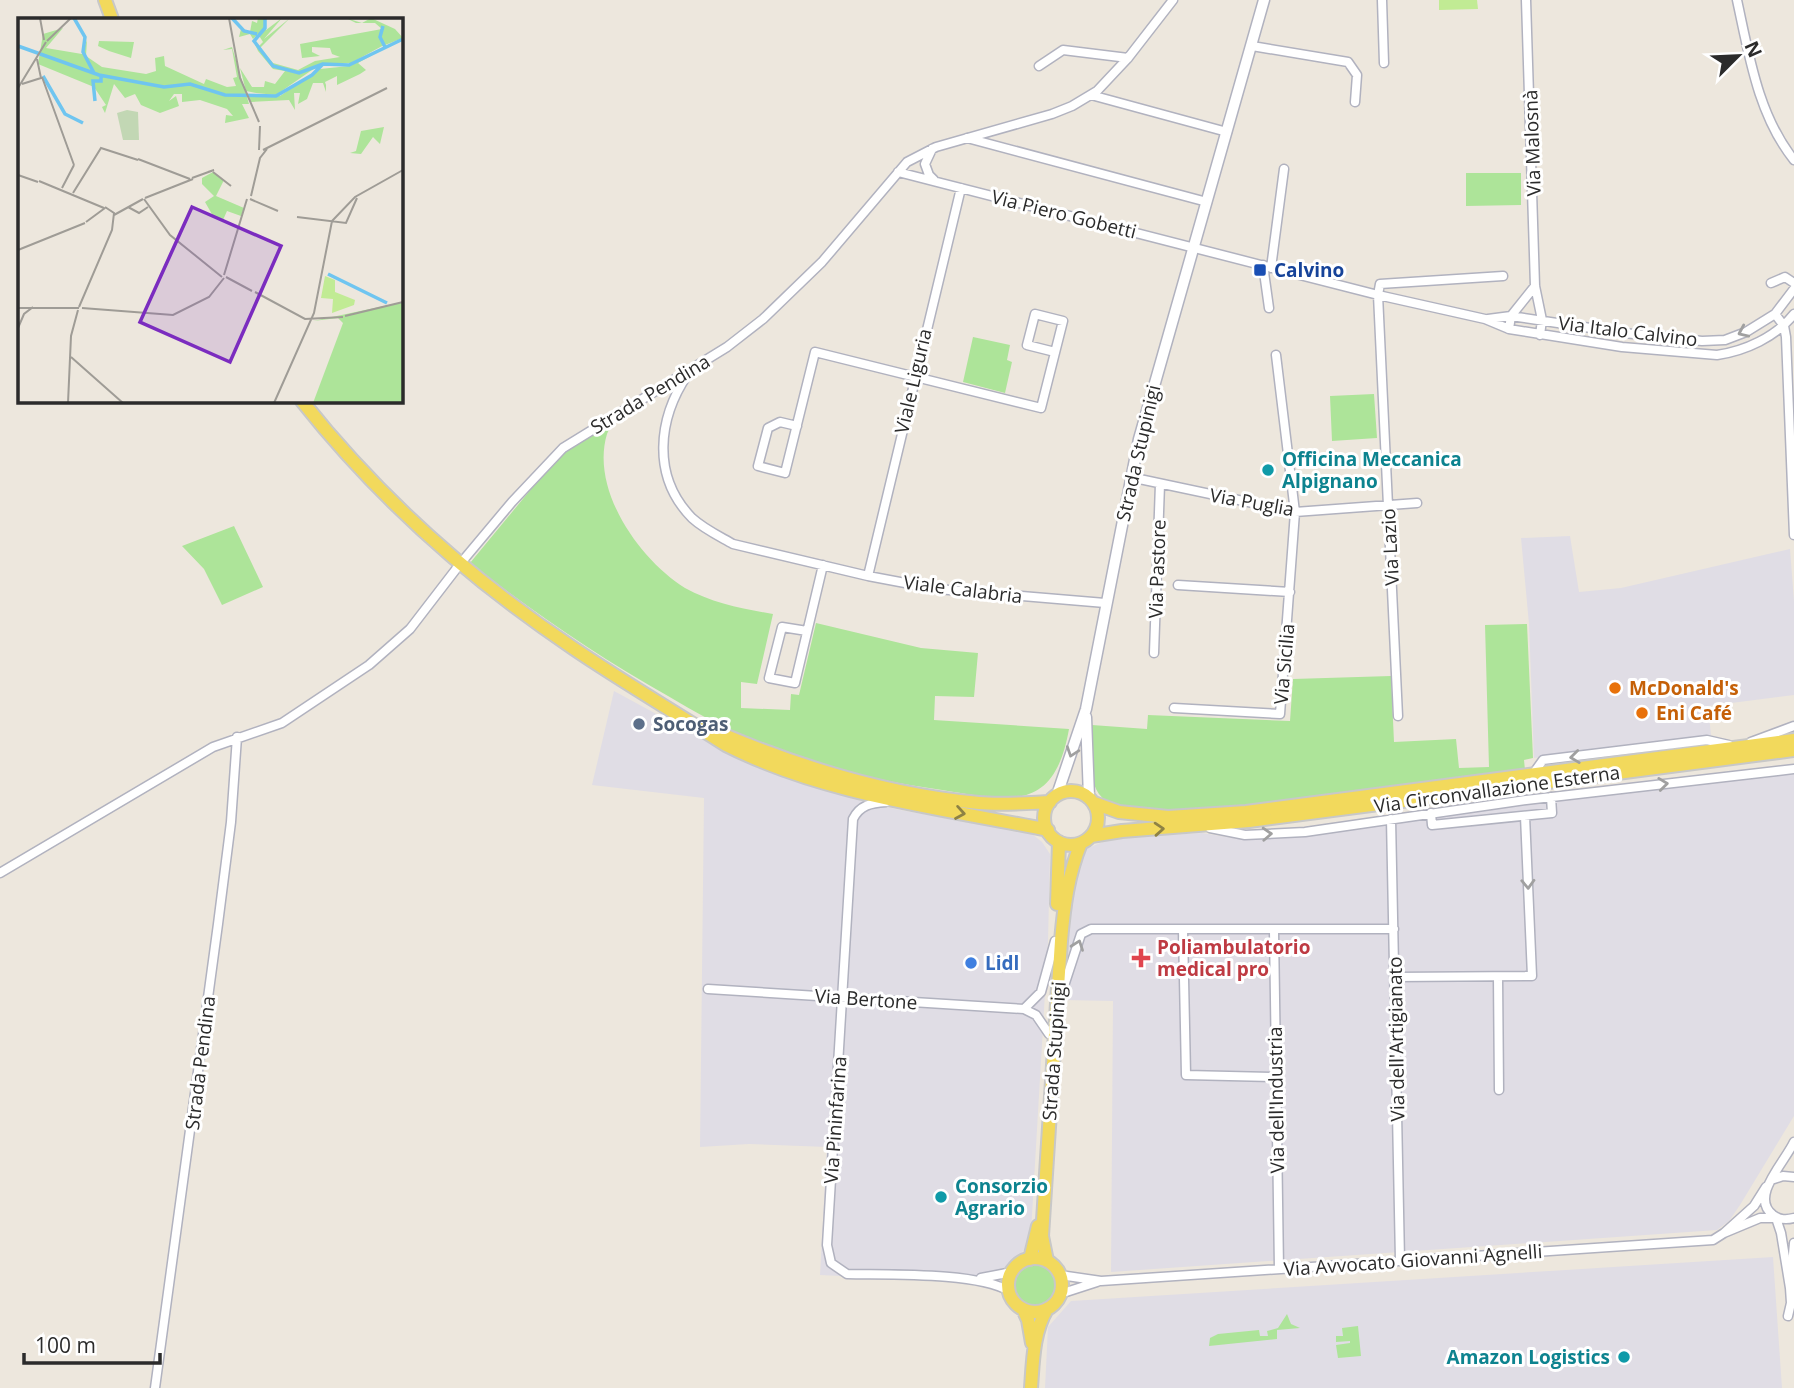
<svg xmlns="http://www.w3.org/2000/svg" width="1794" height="1388" font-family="'Open Sans',sans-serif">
<rect width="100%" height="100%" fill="#ede7dd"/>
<path fill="#e0dde5" d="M1570 536 1579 592 1621 588 1790 549 1794 601V695L1708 706 1711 735 1534 758 1529 624 1521 538Z
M614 691 743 761 833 792 895 809 1032 834 1042 842 1050 854 1048 942 1031 1232 1027 1247 1002 1272 1000 1285 986 1283 820 1275 827 1147 749 1144 700 1147 704 798 592 785Z
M1794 774V1116L1740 1205 1729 1221 1717 1230 1111 1272 1113 1001 1064 1000 1069 905 1080 857 1086 849 1105 841 1135 837 1202 833 1245 840 1305 836 1526 805Z
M1773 1257 1782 1388H1045L1048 1327 1071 1301Z"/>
<path fill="#ade499" d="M1466 173H1521V205L1466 206Z
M973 337 1010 345 1007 360 1012 362 1005 393 963 382Z
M1374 394 1377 438 1332 441 1330 396Z
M618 416C614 422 609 428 607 434 590 490 640 560 685 588 712 603 743 609 773 614L757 684 741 682V708L790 710 791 694 799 695 816 623 921 648 978 653 974 697 935 696 934 720 1069 729C1054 813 1011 801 942 790 877 781 814 765 753 740 723 728 695 712 668 696 598 657 533 612 470 563L565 448Z
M234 526 263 587 222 605 204 569 182 546Z
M1527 624 1533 758 1524 760 1525 770C1474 777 1422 784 1371 791 1322 797 1142 827 1106 801 1085 786 1091 748 1092 725L1147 729 1148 715 1290 721 1293 679 1391 676 1394 742 1456 739 1459 768 1489 767 1485 625Z
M1014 1285a21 21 0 1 1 42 0a21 21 0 1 1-42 0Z
M1287 1314 1291 1324 1300 1328 1277 1330V1339L1209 1346 1210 1338 1218 1334 1259 1330 1260 1336H1268L1267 1331 1278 1328Z
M1358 1326 1361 1356 1338 1358 1336 1345 1350 1343V1341L1336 1342V1336H1343L1342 1328Z"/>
<path fill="#c1eb94" d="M1439 0H1477L1478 9 1439 10Z"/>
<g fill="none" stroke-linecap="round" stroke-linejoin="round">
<defs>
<path id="minor" d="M1382 0 1384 63
M1526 0 1535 286 1542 320 1540 335
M1737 0C1749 55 1758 115 1794 160
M1252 46 1348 62 1357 75 1355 102
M1039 66 1063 50 1128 58
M1091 95 1227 132
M967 138 1207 202
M932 149 925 164 929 175 934 180
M898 172 1378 295 1485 319 1509 329 1622 347 1717 355C1745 351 1776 337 1794 314
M1263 265 1269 308
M1271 268 1284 169
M1771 283 1785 277 1794 283
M1775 314 1784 326 1786 337 1794 535
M1488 319 1511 316 1624 333 1702 341 1725 340 1746 332 1775 314 1794 289
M1509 329 1511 316 1535 286
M688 374C658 418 651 476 692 518 704 529 719 536 733 544L868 576 937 589 1105 603
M797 426 780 422 768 428 758 466 785 473 815 352 1041 408 1063 321 1035 314 1027 345 1055 352
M1130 477 1295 512 1417 503
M868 576 961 188
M1178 585 1290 592
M807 631 782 627 769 678 795 683 823 565
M1154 653 1160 484
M1174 708 1280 714 1295 512 1276 355
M1398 716 1378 295 1380 284 1503 276
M1751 742 1794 726
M1533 774 1543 760 1707 740 1729 745
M886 802C871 803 860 805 853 819L827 1245 831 1263 847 1274C887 1275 977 1272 1009 1291
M1431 813 1432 825 1552 813 1551 797
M1391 819 1400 1260
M1210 828 1245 835 1305 832 1526 800 1794 769
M0 873 213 747 282 723 369 665 410 629 460 564 512 502 563 448 727 347 763 319 822 262 907 162 936 147 1052 114 1072 106 1097 91 1128 58 1173 0
M1183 930 1186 1075 1276 1077
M1274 931 1279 1269
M1395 977 1532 976 1525 816
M1498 977 1499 1090
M708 989 1024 1009 1036 1015 1049 1034
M1061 995 1081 934 1091 929H1394
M1024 1009 1041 992 1055 941
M1794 1142C1785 1162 1749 1197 1773 1215 1780 1220 1786 1220 1794 1218
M1774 1179 1783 1176 1794 1177
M1766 1187 1754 1206 1724 1233 1760 1218H1776L1781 1233 1790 1288 1794 1243
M1060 1275 1101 1281 1713 1240 1724 1233
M981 1278 1012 1272
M1060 1294 1097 1282
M1788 1316 1791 1303 1790 1288
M155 1388 218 924 231 822 237 737"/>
<path id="tertiary" d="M1086 717 1089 797
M1057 795 1086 709 1139 439 1264 0"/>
<path id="primary" d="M105 0 112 19
M302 401C379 498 470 579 573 648 623 682 675 712 726 745 824 795 941 808 1048 830
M724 735C805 769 892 795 979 803 1002 805 1027 803 1050 802
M1044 818a27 27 0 1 1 54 0a27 27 0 1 1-54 0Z
M1094 803 1119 812 1168 817 1246 812 1794 740
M1091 836 1122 831 1249 821 1794 750
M1057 904 1059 842
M1008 1285a27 27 0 1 1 54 0a27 27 0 1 1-54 0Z
M1030 1259 1038 1226
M1047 1261 1042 1236 1061 941C1064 906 1068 875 1081 843
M1023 1309 1028 1320 1032 1343
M1031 1388C1033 1361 1033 1333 1047 1309"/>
</defs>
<use href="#minor" stroke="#b1b2bf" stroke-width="11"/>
<use href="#tertiary" stroke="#b1b2bf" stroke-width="13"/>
<use href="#primary" stroke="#c8c8c8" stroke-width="16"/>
<use href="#minor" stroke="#fff" stroke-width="8"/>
<use href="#tertiary" stroke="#fff" stroke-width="10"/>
<use href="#primary" stroke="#f2d95c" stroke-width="12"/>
</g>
<defs><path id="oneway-chevron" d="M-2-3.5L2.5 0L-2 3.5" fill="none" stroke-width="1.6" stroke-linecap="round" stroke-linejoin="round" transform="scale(1.75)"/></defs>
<g stroke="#a0a0a0">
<use href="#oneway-chevron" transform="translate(1743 332) rotate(156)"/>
<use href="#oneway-chevron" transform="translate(1072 752) rotate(109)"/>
<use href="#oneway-chevron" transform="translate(1575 757) rotate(173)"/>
<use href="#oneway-chevron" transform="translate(1663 784) rotate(-7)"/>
<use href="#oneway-chevron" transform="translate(1267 834) rotate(-3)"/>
<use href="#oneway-chevron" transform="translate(1528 884) rotate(88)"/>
<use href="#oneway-chevron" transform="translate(1078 945) rotate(-70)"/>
</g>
<g stroke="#8e8244">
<use href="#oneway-chevron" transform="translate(960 813) rotate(10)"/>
<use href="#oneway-chevron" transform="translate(1159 829) rotate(-4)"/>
</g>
<rect fill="#1a4fb4" stroke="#fff" stroke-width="2.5" x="1253" y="263" width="14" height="14" rx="3.5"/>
<g fill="#0f9aa8" stroke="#fff" stroke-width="2.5">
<circle cx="1268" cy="470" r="7"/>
<circle cx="941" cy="1197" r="7"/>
<circle cx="1624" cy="1357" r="7"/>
</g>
<g fill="#e8710a" stroke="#fff" stroke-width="2.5">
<circle cx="1615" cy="688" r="7"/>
<circle cx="1642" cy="713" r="7"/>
</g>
<circle fill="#5c6f8a" stroke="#fff" stroke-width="2.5" cx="639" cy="724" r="7"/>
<path fill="#e0444e" stroke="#fff" stroke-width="2.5" d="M1137.5 947.5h7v7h7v7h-7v7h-7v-7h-7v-7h7z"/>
<circle fill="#3f7fe0" stroke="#fff" stroke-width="2.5" cx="971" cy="963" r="7"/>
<g text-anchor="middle" stroke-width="6" stroke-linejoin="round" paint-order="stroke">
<g font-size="19" fill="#2b2b2b" stroke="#fff">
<text transform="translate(1532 143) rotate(-92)" y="7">Via Malosnà</text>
<text transform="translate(1064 214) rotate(14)" y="7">Via Piero Gobetti</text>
<text transform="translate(1628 331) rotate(7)" y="7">Via Italo Calvino</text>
<text transform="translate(913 381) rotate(-77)" y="7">Viale Liguria</text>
<text transform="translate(650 394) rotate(-31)" y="7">Strada Pendina</text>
<text transform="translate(1138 453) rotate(-77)" y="7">Strada Stupinigi</text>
<text transform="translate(1252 502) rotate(10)" y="7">Via Puglia</text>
<text transform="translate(1390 547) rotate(-93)" y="7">Via Lazio</text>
<text transform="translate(1157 569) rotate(-88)" y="7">Via Pastore</text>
<text transform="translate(963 589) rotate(7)" y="7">Viale Calabria</text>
<text transform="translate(1284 664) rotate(-85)" y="7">Via Sicilia</text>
<text transform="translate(1497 789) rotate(-8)" y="7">Via Circonvallazione Esterna</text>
<text transform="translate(866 999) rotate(4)" y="7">Via Bertone</text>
<text transform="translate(1396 1039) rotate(-91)" y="7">Via dell'Artigianato</text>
<text transform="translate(1054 1051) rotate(-86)" y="7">Strada Stupinigi</text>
<text transform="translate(200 1063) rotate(-83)" y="7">Strada Pendina</text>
<text transform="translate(1276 1100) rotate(-91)" y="7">Via dell'Industria</text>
<text transform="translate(835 1120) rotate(-86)" y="7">Via Pininfarina</text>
<text transform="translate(1413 1260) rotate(-4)" y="7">Via Avvocato Giovanni Agnelli</text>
</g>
<g font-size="19" font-weight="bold" fill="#164399" stroke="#fff" text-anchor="start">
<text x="1274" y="277">Calvino</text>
</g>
<g font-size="19" font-weight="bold" fill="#0d838f" stroke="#fff" text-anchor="start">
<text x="1282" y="466">Officina Meccanica<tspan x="1282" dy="22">Alpignano</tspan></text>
<text x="955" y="1193">Consorzio<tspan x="955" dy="22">Agrario</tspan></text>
<text x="1610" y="1364" text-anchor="end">Amazon Logistics</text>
</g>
<g font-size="19" font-weight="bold" fill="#c56008" stroke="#fff" text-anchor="start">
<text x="1629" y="695">McDonald's</text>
<text x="1656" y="720">Eni Café</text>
</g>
<g font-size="19" font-weight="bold" fill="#4e5e75" stroke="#fff" text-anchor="start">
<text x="653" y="731">Socogas</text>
</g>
<g font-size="19" font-weight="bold" fill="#be3a42" stroke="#fff" text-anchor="start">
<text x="1157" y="954">Poliambulatorio<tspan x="1157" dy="22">medical pro</tspan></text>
</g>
<g font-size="19" font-weight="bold" fill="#366cbe" stroke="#fff" text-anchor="start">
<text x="985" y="970">Lidl</text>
</g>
</g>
<g transform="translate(18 18)">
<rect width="385" height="385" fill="#ede7dd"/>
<path d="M240 0H248V12L264 0 246 21 272 0 242 30 255 45 280 52 297 43 322 39 314 36 312 30 294 29V34L302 38 284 40 282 26 364 11 357 5H338L328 0 344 5 353 0 377 11 385 20 367 27 362 16 366 27 333 45H304L258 77 238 75 228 73 222 50 234 69H246L247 63 257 66 267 53 255 51 240 33 236 24 241 28 245 24 240 16 235 21 232 16 221 19 223 11 232 14 234 3 239 5ZM45 10 28 30 64 36 69 22 68 38 84 49 128 56 138 53 137 40 146 38 147 48 186 66 188 61 209 69 218 68 215 60 219 59 214 31 205 32 214 29 231 86H224L231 100 207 105 208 97 215 98 209 91 182 82 164 84V76H156L151 83 158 78 161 88 142 95 123 87 117 76 107 80 96 66 87 95 84 89 88 87 76 69 20 46 25 16ZM81 23 116 24 113 40 91 33 80 28ZM367 30 340 45 348 52 342 56 319 67V58L307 64 308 67V74L305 65H295L289 81 280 86 282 75H276L277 92 271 82 233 84 229 76 262 78 302 51 331 48ZM366 109 362 126 355 119 343 136 332 135 338 133 343 113ZM195 154 206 162 198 178 226 190 223 198 209 193 205 202 195 198 187 184 196 178 184 166V160ZM385 284V385H295L325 305 320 300 295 303Z" fill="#ade499"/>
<path d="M109 92 120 94 121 122H105L99 95Z" fill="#c2d7b4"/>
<path d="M307 258 317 262V274L337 282 336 287 314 295 315 281 303 280Z" fill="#c1eb94"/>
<path fill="none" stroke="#6fc5f0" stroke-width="3.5" d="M56 0 67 19 65 34 76 55M214 0 226 13 239 16M247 0V10L236 23 255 48 281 55 305 46M365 8 362 19 367 29M0 28 81 57 146 69 172 66 207 77 258 78 294 57 305 46 331 47 385 21M25 58 47 96 65 105M77 83 75 63H83V57M310 256 369 285"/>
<path fill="none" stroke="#9f9c96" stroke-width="2" d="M22 0 26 22M211 0 222 60 241 104M29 23 53 0M24 59 56 147M4 66 23 60 19 41M0 70 28 24M241 132 242 108M245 132 369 70M120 141 172 161M195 154 213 168M0 157 20 164M174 160 196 152 190 154M21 163 86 190M44 170 56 147M55 175 83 130 120 142M233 178 242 140 249 131M127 180 175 161M126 181 152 217 204 259M232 181 260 193M110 189 121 195 130 189M96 197 125 181M279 199 328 205 339 180M68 204 87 190M0 232 67 205M206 257 229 181M208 259 234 273M237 274 287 301 325 299M61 289 94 212 96 195 87 189M0 290H61M64 290 155 297 191 279 206 260M327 298 385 284M0 310 6 296 15 289M53 339 105 385M50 385 53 318 60 292M256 385 296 295 314 203 337 179 385 152"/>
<path fill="#7b2cbf" fill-opacity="0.15" stroke="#7b2cbf" stroke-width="3.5" d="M174 189 263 228 212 344 122 304Z"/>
<rect width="385" height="385" fill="none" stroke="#2b2b2b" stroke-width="3.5"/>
</g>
<g transform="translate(1738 56) rotate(66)" stroke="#ffffff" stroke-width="5" paint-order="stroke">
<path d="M0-5L12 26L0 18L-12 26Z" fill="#2b2b2b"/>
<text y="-10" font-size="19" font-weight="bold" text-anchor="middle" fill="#2b2b2b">N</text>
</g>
<path d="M24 1353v10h136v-10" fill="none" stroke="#2b2b2b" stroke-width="3.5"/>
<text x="35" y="1353" font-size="21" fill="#2b2b2b" stroke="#ffffff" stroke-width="5" paint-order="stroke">100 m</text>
</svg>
